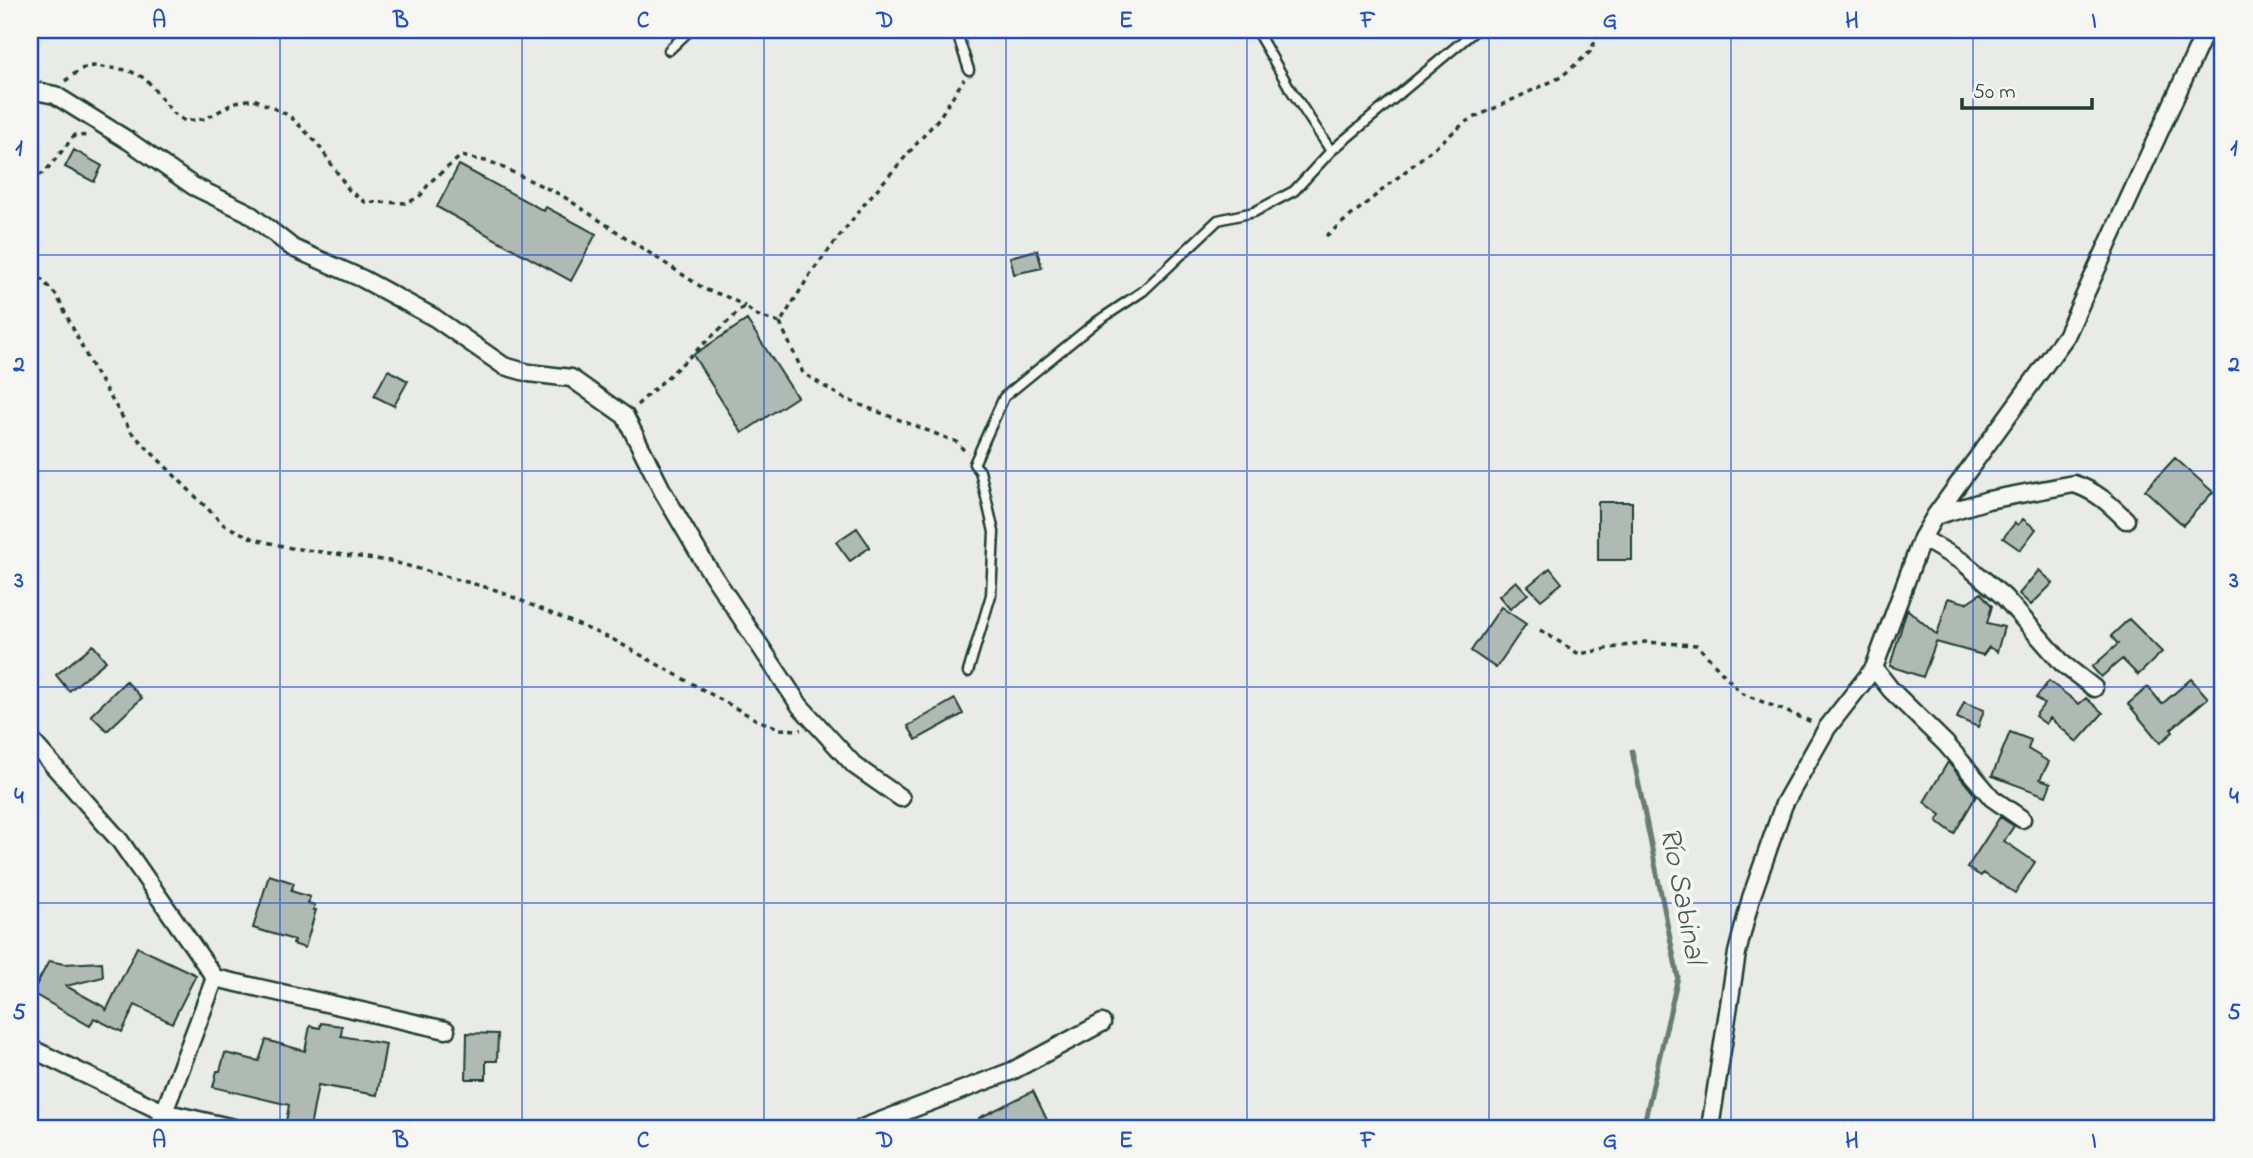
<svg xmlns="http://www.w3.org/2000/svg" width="2253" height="1158" font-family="'Indie Flower',sans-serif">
<rect width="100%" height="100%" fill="#e9ebe7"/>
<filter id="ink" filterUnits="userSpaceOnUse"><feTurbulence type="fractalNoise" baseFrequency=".0143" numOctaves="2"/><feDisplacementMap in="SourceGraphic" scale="14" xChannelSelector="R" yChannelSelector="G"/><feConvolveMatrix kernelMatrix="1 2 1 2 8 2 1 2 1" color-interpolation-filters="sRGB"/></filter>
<g filter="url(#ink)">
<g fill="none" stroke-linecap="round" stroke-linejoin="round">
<path stroke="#687c75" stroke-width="5" d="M1632 751 1678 977 1643 1128"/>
</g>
<path fill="#b0bab5" stroke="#1f3d34" stroke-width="2" d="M74 150 102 166 94 182 65 167Z
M459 165 544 211 546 207 596 234 571 281 437 207Z
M1037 250 1042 268 1014 274 1010 257Z
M747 320 797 397 742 433 693 355Z
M388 370 408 381 394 406 374 396Z
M2175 458 2213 492 2183 525 2145 490Z
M1598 502H1632V560H1598Z
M2023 519 2036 529 2020 550 2003 538 2015 523 2018 525Z
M857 528 870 547 850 561 836 542Z
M1550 568 1562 583 1541 600 1528 586Z
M2039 570 2053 583 2031 605 2019 594Z
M1516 581 1528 594 1510 609 1499 596Z
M1981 593 1992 606 1987 623 2004 627 1997 652 1989 647 1983 655 1936 642 1923 677 1890 666 1907 609 1937 635 1948 598 1966 603Z
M1501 607 1526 624 1496 668 1471 651Z
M2129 619 2162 652 2138 675 2122 659 2101 677 2092 667 2118 644 2111 636Z
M93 645 106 661 69 691 56 675Z
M2191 679 2208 698 2171 729 2173 732 2160 743 2128 704 2148 687 2162 704Z
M126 681 142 698 107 731 91 715Z
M2049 681 2079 704 2086 698 2103 713 2077 742 2050 718 2046 724 2035 716 2044 704 2036 698Z
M955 699 963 714 916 740 908 726Z
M1964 702 1984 710 1978 727 1957 718Z
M2010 732 2031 740 2028 749 2049 762 2040 779 2051 783 2046 796 1992 776Z
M1948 762 1976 796 1954 834 1937 821 1941 815 1924 802Z
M2000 817 2014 826 2004 841 2035 862 2015 893 1983 873 1981 876 1967 868Z
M269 875 294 883 291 891 310 897 308 903 315 905 313 910H316L305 948 293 944 294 940 253 928Z
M137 947 196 975 172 1023 135 1005 122 1032 94 1018 90 1026 32 993 49 961 64 964 102 962 103 977 66 986 106 1008V1011Z
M321 1023 342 1026 341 1036 386 1044 377 1095 318 1085 310 1128H285L289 1105 213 1087 217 1071H220L225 1053 259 1061 266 1040 305 1051 310 1026 320 1028Z
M467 1033 498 1034 497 1061H486V1079H466Z
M1033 1091 1051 1128H984L979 1118Z"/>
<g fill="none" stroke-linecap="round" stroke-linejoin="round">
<defs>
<path id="lane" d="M956 30 969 70
M1256 30 1289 87 1331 151
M669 50 690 30
M968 672 991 595 994 532 980 471 974 464 1004 397 1095 323 1143 291 1218 220 1254 212 1294 191 1331 151 1476 30"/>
<path id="street" d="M30 90 55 95 129 141 193 186 247 212 293 248 363 279 435 318 504 366 529 373 571 378 625 416 663 492 704 562 800 706 855 766 901 798
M1935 516 1988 500 2074 484C2096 491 2110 504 2126 520
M1922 538 1963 562 2004 597 2063 664 2094 688
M1874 668 1891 690 1946 744 1992 798 2022 819
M30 739 120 841 215 978 446 1030
M30 1048 163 1112 234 1128
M158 1128 215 978
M862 1128 1012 1071 1102 1023
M1710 1128 1737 953 1751 898 1784 804 1827 728 1874 668 1922 538 1935 516 2066 336 2206 30"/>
</defs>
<use href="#lane" stroke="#1f3d34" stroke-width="13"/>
<use href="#street" stroke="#1f3d34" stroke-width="21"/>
<path stroke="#1f3d34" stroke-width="3.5" stroke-dasharray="5 5" stroke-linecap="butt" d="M65 81 81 69 93 66 128 70 146 79 173 113 185 121 205 119 236 102 254 99 290 116 317 143 349 190 365 202 408 203 421 195 430 182 461 156 491 162 561 195 706 290 725 296 745 306
M30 180 45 172 75 135 89 136
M1326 236 1467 121 1561 77 1590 52 1600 30
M30 273 41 279 57 296 91 365 132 433 224 525 254 539 291 548 390 561 496 590 614 640 757 720 781 729 801 730
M780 323 803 373 845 399 957 442 967 454
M637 405 745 306 756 315 780 323 811 273 866 202 939 118 964 79
M1540 630 1579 654 1645 642 1697 645 1741 693 1812 722"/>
<use href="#lane" stroke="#f6f6f2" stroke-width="8"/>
<use href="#street" stroke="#f6f6f2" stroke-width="16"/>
</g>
</g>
<path fill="none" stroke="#1d4ed8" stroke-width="2" stroke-opacity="0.55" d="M280 30V1128M522 30V1128M764 30V1128M1006 30V1128M1247 30V1128M1489 30V1128M1731 30V1128M1973 30V1128M30 255H2223M30 471H2223M30 687H2223M30 903H2223"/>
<g text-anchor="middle" stroke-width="7" stroke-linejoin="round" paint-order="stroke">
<g font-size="30" font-style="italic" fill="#445c54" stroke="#f6f6f2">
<text transform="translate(1684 895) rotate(79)" y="10">Río Sabinal</text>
</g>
</g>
<rect width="2253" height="1158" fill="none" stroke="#f6f6f2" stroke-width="77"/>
<path d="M1962 98v10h130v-10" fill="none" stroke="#1f3d34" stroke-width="3.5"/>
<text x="1973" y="98" font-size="21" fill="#1f3d34" stroke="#f6f6f2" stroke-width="5" paint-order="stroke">50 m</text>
<rect x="38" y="38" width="2176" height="1082" fill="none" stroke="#1d4ed8" stroke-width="2.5"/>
<g font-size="23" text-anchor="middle" font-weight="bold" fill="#1d4ed8">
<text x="159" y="27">A</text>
<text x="401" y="27">B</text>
<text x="643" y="27">C</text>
<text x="885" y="27">D</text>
<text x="1126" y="27">E</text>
<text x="1368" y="27">F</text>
<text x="1610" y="27">G</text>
<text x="1852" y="27">H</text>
<text x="2094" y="27">I</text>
<text x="19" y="155">1</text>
<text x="2234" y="155">1</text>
<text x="19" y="371">2</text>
<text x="2234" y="371">2</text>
<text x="19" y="587">3</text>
<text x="2234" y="587">3</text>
<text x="19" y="803">4</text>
<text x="2234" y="803">4</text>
<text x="19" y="1019">5</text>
<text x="2234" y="1019">5</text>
<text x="159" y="1147">A</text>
<text x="401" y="1147">B</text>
<text x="643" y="1147">C</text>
<text x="885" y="1147">D</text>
<text x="1126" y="1147">E</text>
<text x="1368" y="1147">F</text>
<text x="1610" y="1147">G</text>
<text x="1852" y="1147">H</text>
<text x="2094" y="1147">I</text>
</g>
</svg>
